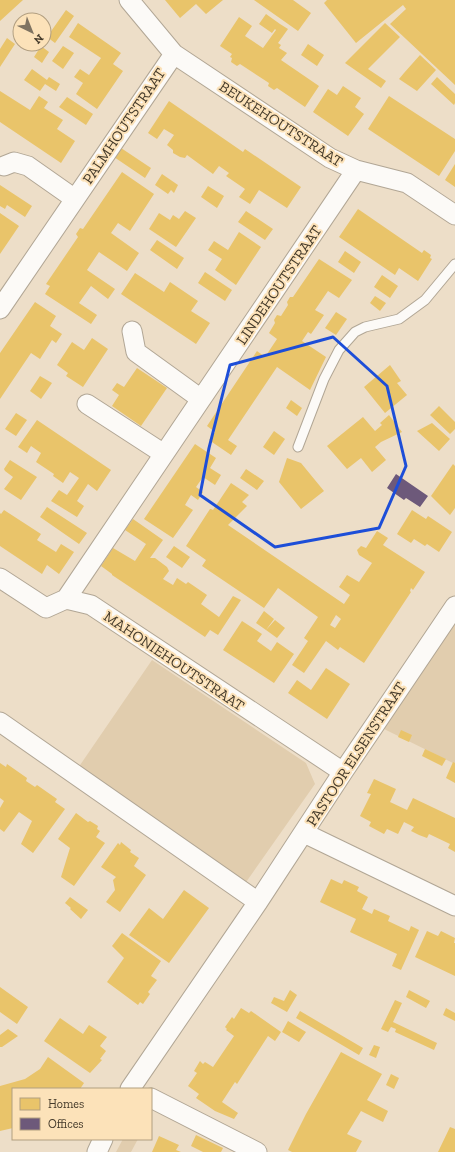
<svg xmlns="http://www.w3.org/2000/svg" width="455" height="1152" font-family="'Zilla Slab',serif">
<rect width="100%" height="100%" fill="#eddec8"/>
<path fill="#e1cdae" d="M455 623V764L384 729Z
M152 660 306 763 315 784 244 885 76 771Z
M123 1139H138L131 1152H116Z"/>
<path fill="#e9c46a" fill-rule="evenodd" d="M0 0H23L0 21Z
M165 0H223L206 14 196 4 180 18Z
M254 0H293L311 13 298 31Z
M327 0H455V85L390 24 406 9 403 5 356 43 324 3Z
M66 10 74 16 55 43 47 37Z
M266 14 280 24 288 29 278 43 281 45 279 48 287 53 281 60 319 86 305 107 277 88 274 90 268 86 269 83 240 64 237 66 231 62 232 58 230 57 232 54 220 46 239 17 252 26 245 36 263 48 276 30 275 29 272 33 259 24Z
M78 23 121 53 113 64 123 71 97 109 76 94 83 83 74 77 80 69 89 75 101 58 69 37Z
M385 23 400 37 368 69 386 81 381 88 345 63Z
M7 38 15 44 0 67V49Z
M308 44 324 55 317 66 301 55Z
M41 46 49 52 42 63 34 57Z
M63 46 74 53 63 69 52 61Z
M420 55 436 70 417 91 399 79 404 73Z
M32 69 47 80 49 77 60 84 56 91 45 84 40 91 24 80Z
M437 77 455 94V103L454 105 431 84Z
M343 86 361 98 355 107 364 114 348 136 313 112 328 89 337 95Z
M0 91 30 110 39 96 48 102 44 108 63 120 57 129 75 141 61 163 0 122Z
M389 96 455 139V151L439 176 368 129Z
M67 97 93 114 86 125 59 107Z
M169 101 243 152 245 149 301 187 287 208 259 190 250 204 239 197 245 189 226 176 229 173 219 166 213 174 187 155 185 158 180 157 173 153V150L167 145 174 135 164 129 157 139 148 133Z
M121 148 151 168 145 178 114 157Z
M455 164V187L445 180Z
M122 172 154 194 130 231 118 223 111 233 139 253 127 271 99 252 87 270 115 289 108 299 91 286 79 303 97 315 91 324 45 294 50 286 46 284 78 237 76 234 80 228 83 229Z
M162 174 178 185 174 193 171 190 168 194 155 185Z
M0 185 32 206 25 217 7 205 5 209 0 206Z
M208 186 224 196 217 208 201 197Z
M358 209 422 253 424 250 431 255 430 258 432 259 418 281 399 268 395 275 339 237Z
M185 211 196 218 176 247 149 229 159 213 170 220 173 215 179 219Z
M246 211 273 229 265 240 238 222Z
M0 213 19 226 0 254Z
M239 232 261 247 236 285 215 270 222 259 208 250 214 241 228 250Z
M157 240 184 258 177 269 150 250Z
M345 251 361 262 354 273 338 262Z
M319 259 352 280 339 298 328 291 315 310 324 315 311 334 308 332 302 341 326 357 310 390 277 367 228 440 237 446 231 455 209 440 215 432 207 426 257 351 265 357 277 339 269 333 275 323 274 320 277 315 281 316 288 305 287 302 290 297H293Z
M205 272 232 290 225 301 198 283Z
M135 273 164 292 170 282 198 301 191 311 210 323 196 344 121 294Z
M382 275 398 286 390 298 374 287Z
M375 296 386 303 380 311 370 303Z
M35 302 56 316 50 326 62 334 56 343 52 340 40 359 31 353 0 399V353Z
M336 312 347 319 336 335 325 328Z
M92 338 108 349 83 387 66 376 68 373 57 365 72 342 84 350Z
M390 365 401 381 397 383 407 395 385 413 364 387Z
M137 368 167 388 141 426 112 406 119 395 112 390 117 383 124 387Z
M40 376 52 383 41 399 30 391Z
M291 400 302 408 297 416 286 408Z
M439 406 455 422V429L450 434 430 415Z
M16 413 27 420 16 436 5 429Z
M389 415 402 432 381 442 375 447 386 460 372 472 361 458 347 469 327 446 363 417 375 431 382 425 380 423Z
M37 420 111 470 97 491 88 484 77 501 84 506 77 517 51 501 59 490 67 495 79 478 70 472 63 483 53 476 54 474 36 462 41 453 31 446 27 453 18 447Z
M432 423 450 439 439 451 417 431Z
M274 431 285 439 274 455 263 447Z
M195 444 216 458 210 468 221 475 215 485 203 477 196 487 203 492 198 500 191 495 185 505 193 510 173 538 144 519Z
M287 458 301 463 324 491 301 509 279 482Z
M10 460 37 477 21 500 4 489 13 477 5 471 4 469Z
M453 464 455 466V508L450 515 431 496Z
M246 469 264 481 257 490 240 478Z
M231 483 249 495 242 502 247 506 228 525 344 604 350 595 339 587 347 575 359 582 372 563 359 555 357 550 361 546 366 548 377 531 388 538 383 545 425 572 413 590 411 588 410 591 411 592 364 663 340 647 338 650 326 641 304 673 292 665 308 641 304 638 318 617 278 588 264 608 202 566 206 560 186 546 210 509H211L213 510ZM336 615 341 619 335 628 330 625Z
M47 507 87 533 79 544 40 517Z
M4 510 41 534 37 540 56 552 61 544 74 552 59 574 47 565 42 574 0 546V513L1 514Z
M412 510 426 519 428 516 452 532 439 552 427 544 425 546 414 539 411 543 397 534Z
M133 519 163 540 150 558H155L167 567 169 571 163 579 173 585 177 578 186 584 188 582 207 595 201 604 219 617 233 596 241 600 218 635 210 630 205 637 112 575V574L101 566 113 548 135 561 146 544 125 530Z
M174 546 190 557 182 568 166 557Z
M264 611 274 619 266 630 256 623Z
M275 620 285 628 277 638 266 630Z
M242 621 262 634 257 641 271 651 277 642 294 654 274 683 223 650Z
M326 668 350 684 327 719 288 693 297 680 311 690Z
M401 730 412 735 409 742 398 737Z
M425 749 446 759 442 766 422 756Z
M453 762 455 763V783L446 778Z
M0 763 6 767 7 764 27 778 26 781 35 787 37 785 57 799 55 802 65 809 33 853 21 844 32 821 19 812 4 832 0 829V808L4 801 0 798Z
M374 779 396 789 390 802 407 810 413 798 455 818V852L448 848 450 844 429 834 427 838 419 835 411 831 414 827 404 822 398 834 387 829 384 834 369 826 371 822 360 816 371 794 367 793Z
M76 813 88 822 90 821 98 826 97 829 100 831 96 837 105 843 74 886 61 877 70 848 58 839Z
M121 842 131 850 130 852 139 858 134 866 146 875 120 912 106 902 115 890 113 880 116 877 101 867 118 843 120 845Z
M331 879 342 884 344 880 359 887 357 891 368 897 362 909 372 914 374 909 383 913 390 916 388 921 409 931 411 926 419 930 401 970 392 966 397 954 350 932 356 919 320 902Z
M184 890 209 908 169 963 129 935 149 908 163 919Z
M70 897 88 910 81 919 70 909 71 908 65 903Z
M427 931 438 936 441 931 455 938 454 943H455V976L415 957Z
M122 933 161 961 151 976 157 980 148 992 150 994 143 1004 140 1002 138 1005 107 982 124 958 112 946Z
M0 987 28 1007 17 1024 0 1012Z
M290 990 297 995 287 1012 271 1003 274 997 284 1001Z
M409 990 430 1001 426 1008 406 997Z
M395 1000 402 1003 393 1022 437 1043 434 1050 395 1032 396 1029 391 1027 388 1032 381 1029Z
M241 1008 249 1013 251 1011 281 1032 275 1041 268 1036 237 1084 235 1082 222 1102 238 1113 234 1119 215 1111 196 1098 199 1094 188 1086 197 1073 194 1071 200 1061 203 1064 205 1062 213 1067 234 1036 226 1030 227 1029 225 1027 232 1017 234 1019Z
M446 1008 455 1013V1021L443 1015Z
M300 1011 363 1048 359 1055 296 1018Z
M60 1018 83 1034 89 1025 107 1037 100 1046 106 1051 100 1059 102 1060 90 1073 44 1041Z
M288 1021 306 1032 299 1042 282 1032Z
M8 1029 18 1036 2 1047H0V1035Z
M374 1045 380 1047 376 1058 369 1055Z
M341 1052 382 1074 367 1100 388 1111 383 1122 361 1111 347 1134 362 1141 356 1152H292L288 1150 306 1114Z
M48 1057 84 1083 80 1089H13V1128L0 1131V1086L25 1079 40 1069Z
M391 1074 399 1078 394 1089 386 1085Z
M450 1127 455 1129V1152H438Z
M196 1135 223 1148 221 1152H203L191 1146Z
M159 1136 179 1145 176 1150 181 1152H152Z"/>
<path fill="#6d597a" d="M396 474 428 496 420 507 406 498 404 500 387 488Z"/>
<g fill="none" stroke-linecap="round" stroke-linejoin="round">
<defs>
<path id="service" d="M298 447 324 379 339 350 355 332 365 327 399 319 425 300 455 264"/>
<path id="minor" d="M129 0 174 54 330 158 356 170 407 183 455 215
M4 166 14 162 28 166 75 199
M0 309 174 54
M132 331 136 352 201 399
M87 404 164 454
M0 578 46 608 66 599 91 605 343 772
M66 599 356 170
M0 722 258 902
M304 833 455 906
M130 1089 258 902 343 772 455 606
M151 1098 257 1152
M97 1152 103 1139"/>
</defs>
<use href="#service" stroke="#b1a695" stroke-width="11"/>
<use href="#minor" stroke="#b1a695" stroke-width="21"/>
<use href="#service" stroke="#fcfaf7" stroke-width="9"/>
<use href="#minor" stroke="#fcfaf7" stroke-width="19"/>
</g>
<path fill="none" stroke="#1d4ed8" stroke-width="3" stroke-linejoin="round" d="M333 337 387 386 406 466 379 528 275 547 200 495 209 448 230 365Z"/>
<g text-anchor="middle" stroke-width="4" stroke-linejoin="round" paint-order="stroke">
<g font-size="15" fill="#443a2a" stroke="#fce2b9">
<text transform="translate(281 124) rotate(33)" y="5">BEUKEHOUTSTRAAT</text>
<text transform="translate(124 126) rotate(-56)" y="5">PALMHOUTSTRAAT</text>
<text transform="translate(279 285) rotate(-56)" y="5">LINDEHOUTSTRAAT</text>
<text transform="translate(174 661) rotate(34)" y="5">MAHONIEHOUTSTRAAT</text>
<text transform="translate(356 754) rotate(-57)" y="5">PASTOOR ELSENSTRAAT</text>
</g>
</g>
<rect x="12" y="1088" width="140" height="52" fill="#fce2b9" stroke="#b29f80"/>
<rect x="20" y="1098" width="20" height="12" fill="#e9c46a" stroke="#b29f80"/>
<text x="48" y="1108" font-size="12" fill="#443a2a">Homes</text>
<rect x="20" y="1118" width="20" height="12" fill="#6d597a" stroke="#b29f80"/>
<text x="48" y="1128" font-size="12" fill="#443a2a">Offices</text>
<g transform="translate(32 32) rotate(137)"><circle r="19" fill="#fce2b9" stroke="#b29f80"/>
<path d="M0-3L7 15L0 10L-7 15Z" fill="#7f7361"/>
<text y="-6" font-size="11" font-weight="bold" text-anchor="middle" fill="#443a2a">N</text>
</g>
</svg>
